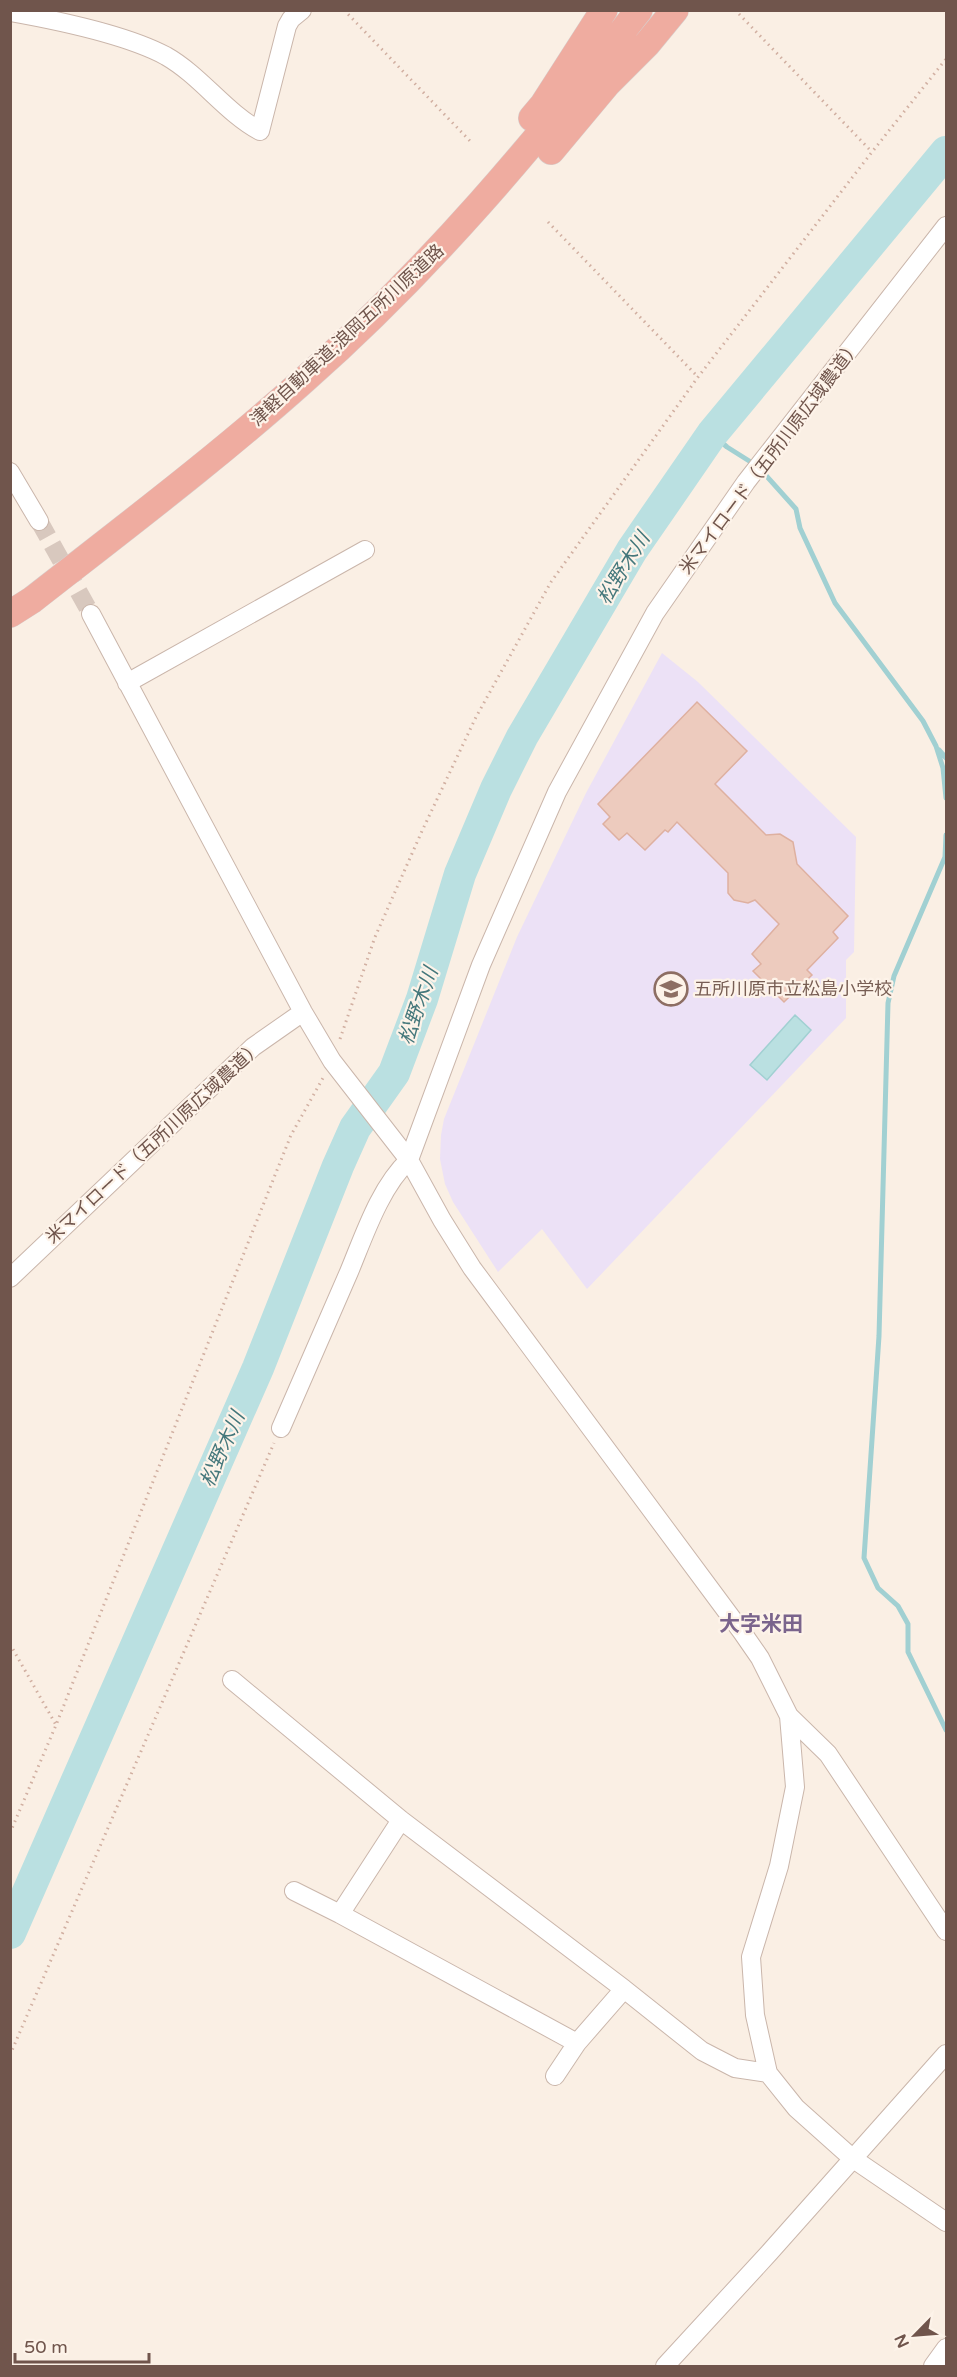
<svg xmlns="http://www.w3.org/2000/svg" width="957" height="2377" font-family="'Varela Round','Noto Sans JP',sans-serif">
<rect width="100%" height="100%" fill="#faefe4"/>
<path fill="#ece1f6" d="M662 653 698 682 856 837 854 952 846 960V1018L587 1289 542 1229 498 1272 453 1202 445 1184 440 1159 441 1135 444 1119 517 937 586 793Z"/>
<path fill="#bae0e1" stroke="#a1d0d2" stroke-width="1.5" d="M795 1015 811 1030 767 1080 750 1065Z"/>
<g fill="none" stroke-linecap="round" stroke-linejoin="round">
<path stroke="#a1d0d2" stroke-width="5" d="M712 434 727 447 754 464
M761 470 796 509 800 528 835 603 923 721 936 746 943 768 946 798
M939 750 946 758
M946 835 945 857 894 976 888 1003 879 1336 864 1558 878 1588 898 1606 908 1624V1652L946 1730"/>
<path stroke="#bae0e1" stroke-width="32" d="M10 1933 258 1368 338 1166 355 1128 394 1073 422 999 460 874 496 789 522 737 632 550 712 434 946 152"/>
</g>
<path fill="#edcbbe" stroke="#deb0a0" stroke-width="1.5" d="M697 702 747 751 715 784 766 835 780 834 793 842 797 864 848 916 833 932 838 938 807 970 812 975 784 1002 753 971 761 964 752 954 779 924 755 900 748 903 734 900 728 893V873L677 822 668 832 665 830 645 850 627 833 619 840 603 824 610 817 598 804Z"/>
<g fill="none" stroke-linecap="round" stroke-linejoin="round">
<path stroke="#d8c8be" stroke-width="18" stroke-dasharray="18 9" stroke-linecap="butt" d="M39 521 91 614"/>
<defs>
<path id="minor" d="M10 12C55 20 127 35 166 56 201 76 225 112 260 131L287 26 291 19 302 10
M10 472 39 521
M91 614 303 1012 332 1061 409 1160 442 1220 472 1268 742 1632 760 1658 789 1716 795 1787 779 1866 751 1957 755 2015 768 2073 796 2108 852 2158 946 2222
M127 683 365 550
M10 1278 253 1047 303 1012
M281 1428C304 1376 326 1324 349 1272 364 1236 380 1187 409 1160L481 965 557 792 655 613 746 482 946 226
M232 1680 401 1820 624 1989 702 2051 735 2068 768 2073
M789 1716 828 1754 946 1931
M401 1820 340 1914 577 2043
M294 1891 340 1914
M555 2076 577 2043 624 1989
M665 2366 769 2253 946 2054
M933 2366 946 2348"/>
<path id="highway" d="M532 118 543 105 604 10
M551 151 607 84 647 44 675 10
M10 614 32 600C124 528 217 458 304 380 429 270 537 142 639 10"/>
</defs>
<use href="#minor" stroke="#cab6ab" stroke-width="20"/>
<use href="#highway" stroke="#d7cfcd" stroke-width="28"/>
<path stroke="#d1afa1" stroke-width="3" stroke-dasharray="1.5 4.5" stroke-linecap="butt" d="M344 10 471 142
M739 14 872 152
M548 222 698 377
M340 1039 375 937 422 831 476 717 551 582 698 377 872 152 946 59
M10 1644 56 1725
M10 1833 56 1725 291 1135 323 1078
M10 2055 274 1443"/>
<use href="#minor" stroke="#fff" stroke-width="18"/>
<use href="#highway" stroke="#efaca0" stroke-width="27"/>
</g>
<defs>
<symbol id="school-ring" viewBox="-11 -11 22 22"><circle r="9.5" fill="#fdf3e9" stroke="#8d6e63" stroke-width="1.5"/><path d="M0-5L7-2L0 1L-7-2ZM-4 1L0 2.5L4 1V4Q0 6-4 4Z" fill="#8d6e63"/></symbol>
</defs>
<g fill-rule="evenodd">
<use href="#school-ring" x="652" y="970" width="38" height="38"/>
</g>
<g text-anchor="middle" stroke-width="4.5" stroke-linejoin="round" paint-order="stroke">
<g font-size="18" fill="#70554c" stroke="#fdf3e9">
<text transform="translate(347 335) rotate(-43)" y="6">津軽自動車道;浪岡五所川原道路</text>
<text transform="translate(770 457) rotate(-53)" y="6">米マイロード（五所川原広域農道）</text>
<text transform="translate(154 1142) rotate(-43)" y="6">米マイロード（五所川原広域農道）</text>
</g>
<g font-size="18" fill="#785e54" stroke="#fdf3e9" text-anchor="start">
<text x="694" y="995">五所川原市立松島小学校</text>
</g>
<g font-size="20" font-style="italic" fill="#44777b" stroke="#fdf3e9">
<text transform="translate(623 568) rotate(-58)" y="7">松野木川</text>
<text transform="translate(418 1006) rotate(-71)" y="7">松野木川</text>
<text transform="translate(222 1449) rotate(-66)" y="7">松野木川</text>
</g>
<g font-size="21" font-weight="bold" fill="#7a648c" stroke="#fdf3e9">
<text x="761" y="1631">大字米田</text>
</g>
</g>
<rect width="957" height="2377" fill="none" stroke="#70554c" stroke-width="24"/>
<g transform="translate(915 2335) rotate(245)" stroke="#fdf3e9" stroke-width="4.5" paint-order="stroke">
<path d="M0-4.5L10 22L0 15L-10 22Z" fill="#70554c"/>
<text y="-9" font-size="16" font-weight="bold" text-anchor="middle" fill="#70554c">N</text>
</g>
<path d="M15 2353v9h134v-9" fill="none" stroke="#70554c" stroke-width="3"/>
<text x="24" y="2353" font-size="18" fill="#70554c" stroke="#fdf3e9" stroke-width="4.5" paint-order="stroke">50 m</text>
</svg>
